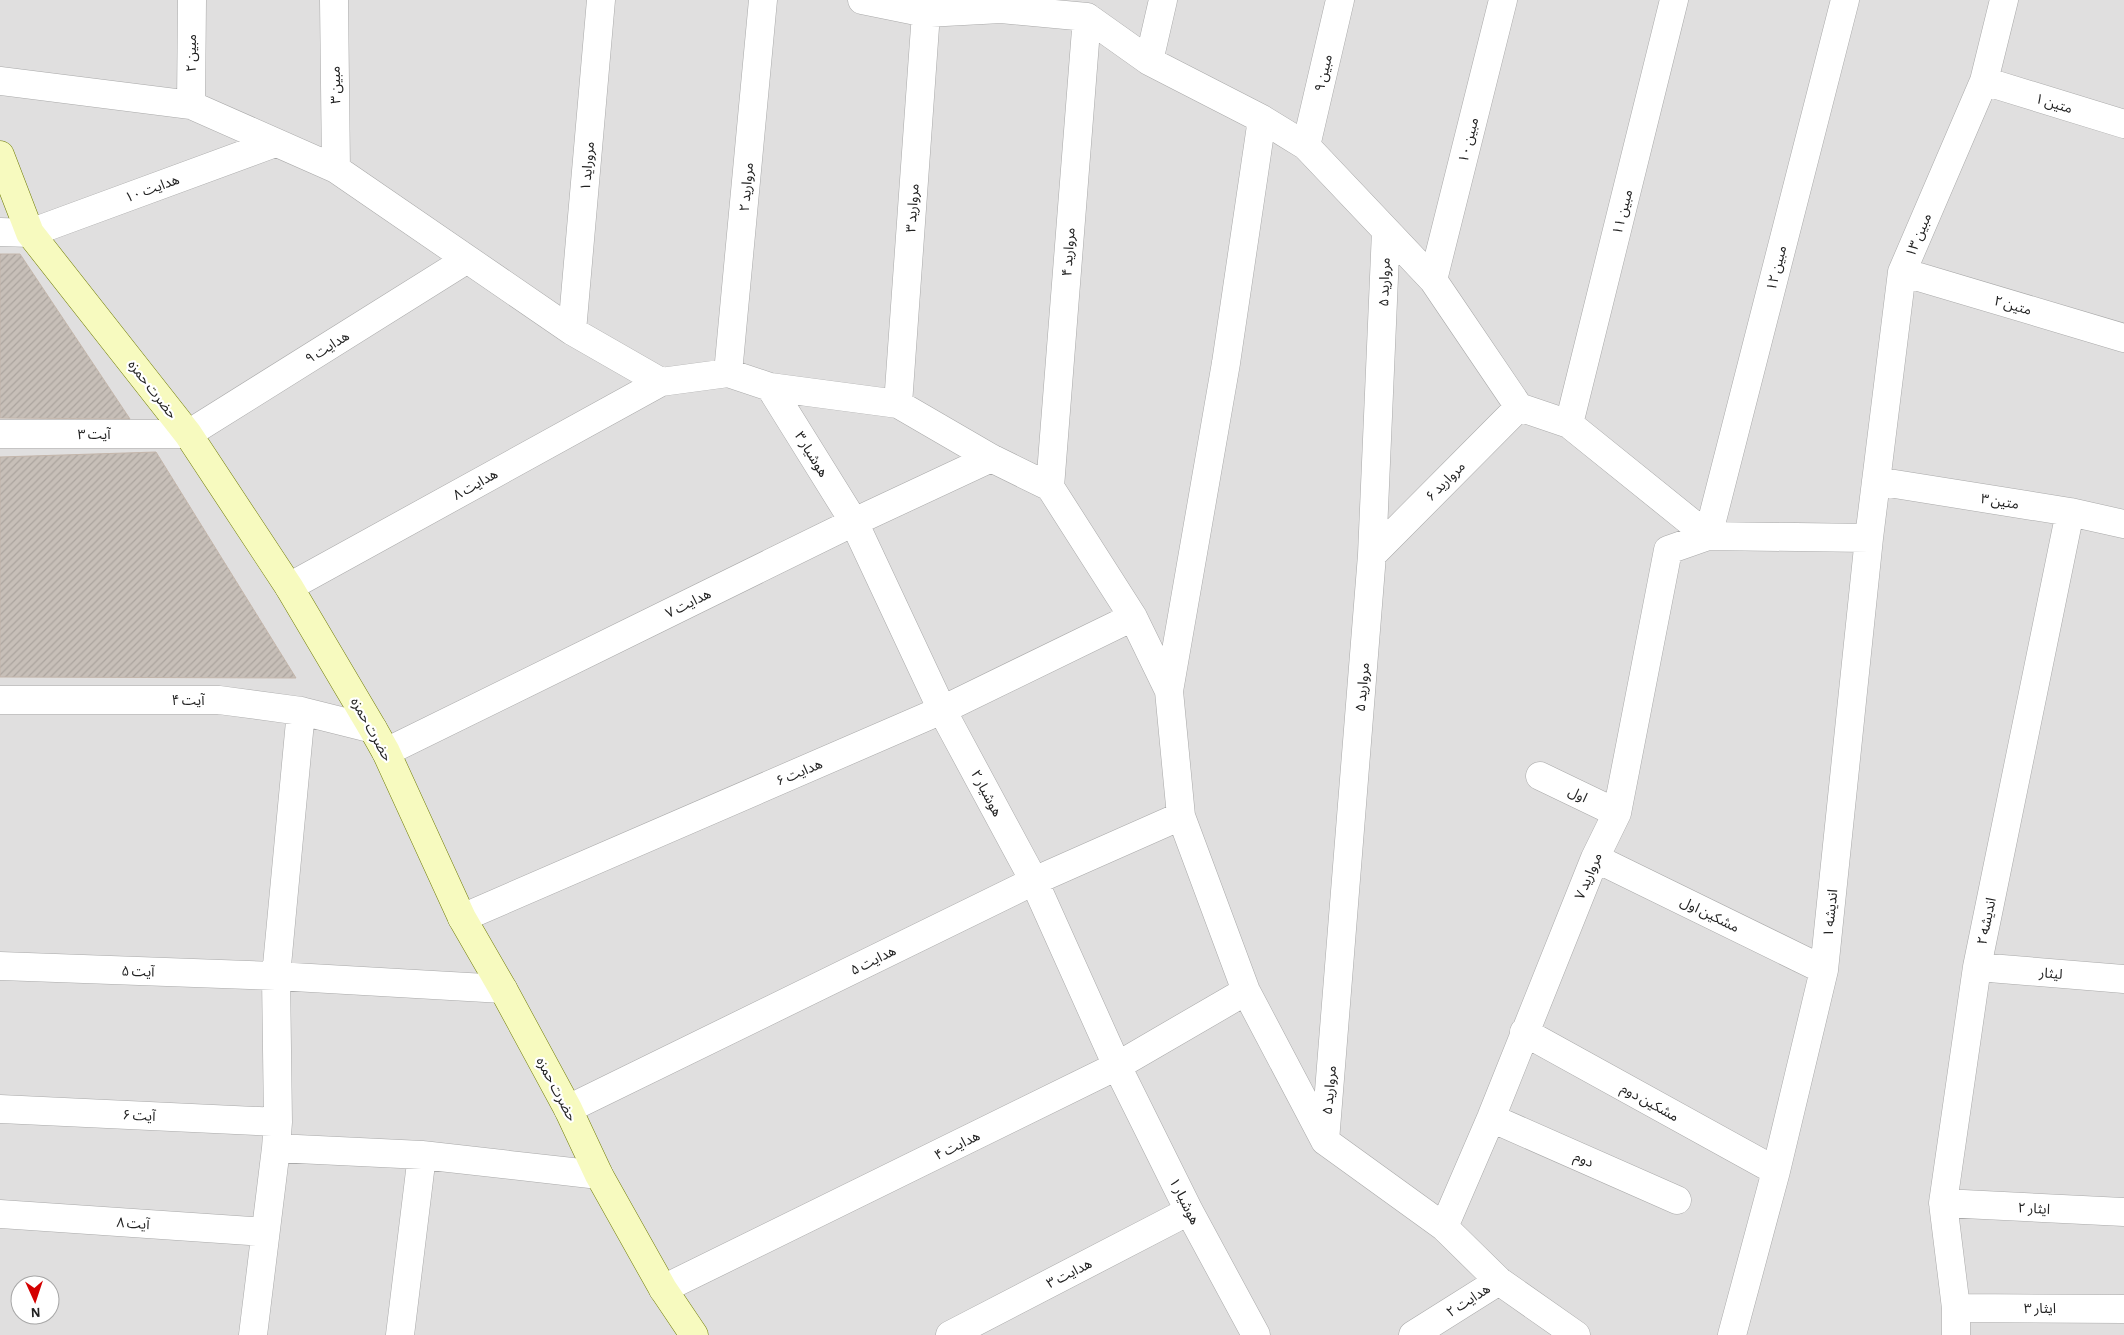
<svg xmlns="http://www.w3.org/2000/svg" width="2124" height="1335" font-family="'Alegreya Sans','Noto Sans Arabic',sans-serif">
<defs>
<pattern id="building-hatch" width="6" height="6" patternUnits="userSpaceOnUse" patternTransform="scale(1.25)"><rect width="6" height="6" fill="#c7bfb8"/><path d="M-1 1l2-2M0 6l6-6M5 7l2-2" fill="none" stroke="#aba49e"/></pattern>
</defs>
<rect width="100%" height="100%" fill="#f2efe9"/>
<path fill="#e0dfdf" fill-rule="evenodd" d="M0 0H2124V1335H0ZM20 1285H50V1315H20Z"/>
<path fill="url(#building-hatch)" stroke="#c4b6ab" d="M0 254H20L130 419 0 418Z
M156 452 296 678 0 677V457Z"/>
<g fill="none" stroke-linecap="round" stroke-linejoin="round">
<defs>
<path id="minor" d="M334 0 336 169
M862 0 926 13 1001 9 1087 17 1149 61 1262 119 1306 146 1433 280 1519 407 1569 424 1708 536 1869 538
M1149 61 1163 0
M0 81 191 105 336 169 572 331 661 382 728 373 770 387 898 404 991 458 1050 487 1133 617 1169 691 1181 816 1246 991 1325 1141 1444 1227 1499 1281 1576 1335
M1984 81 2124 124
M191 105 192 0
M1306 146 1340 0
M0 232 30 233 275 143
M1902 272 2124 338
M1433 280 1503 0
M572 331 601 0
M728 373 763 0
M770 387 854 522 942 710 1034 881 1117 1066 1189 1211 1256 1335
M898 404 926 13
M1569 424 1674 0
M0 434H188L466 260
M1876 481 2070 512 2124 524
M1050 487 1087 17
M1372 555 1519 407
M289 587 661 382
M1169 691 1226 363 1262 119
M0 700H219L301 711 373 729
M386 752 854 522 991 458
M1540 776 1617 813
M1595 858 1824 970
M462 918 942 710 1133 617
M0 966 276 976 503 989
M1977 967 2124 979
M1524 1032 1776 1171
M0 1109 278 1122
M568 1109 1034 881 1181 816
M1491 1118 1677 1200
M1325 1141 1372 555 1386 231
M276 1148 422 1155 599 1175
M1943 1203 2124 1212
M0 1214 265 1232
M1444 1227 1491 1118 1595 858 1617 813 1668 550 1708 536 1845 0
M663 1289 1117 1066 1246 991
M1956 1308 2124 1309
M253 1335 276 1148 278 1122 276 976 301 711
M400 1335 422 1155
M950 1335 1189 1211
M1413 1335 1499 1281
M1732 1335 1776 1171 1824 970 1869 538 1902 272 1984 81 2004 0
M1956 1335V1308L1943 1203 1977 967 2070 512"/>
<path id="secondary" d="M0 155 30 233 188 434 289 587 373 729 386 752 462 918 503 989 568 1109 599 1175 663 1289 694 1335"/>
</defs>
<use href="#minor" stroke="#a9a9a9" stroke-width="29"/>
<use href="#secondary" stroke="#707d05" stroke-width="29"/>
<use href="#minor" stroke="#fff" stroke-width="28"/>
<use href="#secondary" stroke="#f7fabf" stroke-width="28"/>
</g>
<g text-anchor="middle" stroke-width="4.5" stroke-linejoin="round" paint-order="stroke">
<g font-size="14" fill="#222" stroke="#fff">
<text transform="translate(191 53) rotate(-90)" y="5">مبین ۲</text>
<text transform="translate(1323 73) rotate(-77)" y="5">مبین ۹</text>
<text transform="translate(335 85) rotate(-91)" y="5">مبین ۳</text>
<text transform="translate(2054 103) rotate(17)" y="5">متین ۱</text>
<text transform="translate(1468 140) rotate(-76)" y="5">مبین ۱۰</text>
<text transform="translate(587 166) rotate(-85)" y="5">مروراید ۱</text>
<text transform="translate(746 187) rotate(-85)" y="5">مروارید ۲</text>
<text transform="translate(152 188) rotate(-20)" y="5">هدایت ۱۰</text>
<text transform="translate(912 208) rotate(-86)" y="5">مروارید ۳</text>
<text transform="translate(1622 212) rotate(-76)" y="5">مبین ۱۱</text>
<text transform="translate(1918 235) rotate(-67)" y="5">مبین ۱۳</text>
<text transform="translate(1068 252) rotate(-86)" y="5">مروارید ۴</text>
<text transform="translate(1776 268) rotate(-76)" y="5">مبین ۱۲</text>
<text transform="translate(1384 282) rotate(-88)" y="5">مروارید ۵</text>
<text transform="translate(2013 305) rotate(16)" y="5">متین ۲</text>
<text transform="translate(327 347) rotate(-32)" y="5">هدایت ۹</text>
<text transform="translate(153 389) rotate(52)" y="5">حضرت حمزه</text>
<text x="94" y="439">آیت ۳</text>
<text transform="translate(812 454) rotate(58)" y="5">هوشیار ۳</text>
<text transform="translate(1445 481) rotate(-45)" y="5">مروارید ۶</text>
<text transform="translate(475 484) rotate(-29)" y="5">هدایت ۸</text>
<text transform="translate(2000 501) rotate(9)" y="5">متین ۳</text>
<text transform="translate(688 603) rotate(-26)" y="5">هدایت ۷</text>
<text transform="translate(1362 687) rotate(-85)" y="5">مروارید ۵</text>
<text x="188" y="705">آیت ۴</text>
<text transform="translate(372 729) rotate(61)" y="5">حضرت حمزه</text>
<text transform="translate(799 772) rotate(-23)" y="5">هدایت ۶</text>
<text transform="translate(987 793) rotate(62)" y="5">هوشیار ۲</text>
<text transform="translate(1578 794) rotate(26)" y="5">اول</text>
<text transform="translate(1588 876) rotate(-67)" y="5">مروارید ۷</text>
<text transform="translate(1830 913) rotate(-84)" y="5">اندیشه ۱</text>
<text transform="translate(1710 914) rotate(26)" y="5">مشکین اول</text>
<text transform="translate(1986 921) rotate(-78)" y="5">اندیشه ۲</text>
<text transform="translate(873 960) rotate(-26)" y="5">هدایت ۵</text>
<text transform="translate(138 971) rotate(2)" y="5">آیت ۵</text>
<text transform="translate(2051 973) rotate(5)" y="5">لیثار</text>
<text transform="translate(557 1089) rotate(62)" y="5">حضرت حمزه</text>
<text transform="translate(1329 1090) rotate(-85)" y="5">مروارید ۵</text>
<text transform="translate(1650 1102) rotate(29)" y="5">مشکین دوم</text>
<text transform="translate(139 1115) rotate(3)" y="5">آیت ۶</text>
<text transform="translate(957 1145) rotate(-26)" y="5">هدایت ۴</text>
<text transform="translate(1584 1159) rotate(24)" y="5">دوم</text>
<text transform="translate(1185 1201) rotate(63)" y="5">هوشیار ۱</text>
<text transform="translate(2034 1208) rotate(3)" y="5">ایثار ۲</text>
<text transform="translate(133 1223) rotate(4)" y="5">آیت ۸</text>
<text transform="translate(1069 1273) rotate(-27)" y="5">هدایت ۳</text>
<text transform="translate(1468 1300) rotate(-33)" y="5">هدایت ۲</text>
<text x="2040" y="1313">ایثار ۳</text>
</g>
</g>
<g transform="translate(35 1300) rotate(177)"><circle r="24" fill="#ffffff" stroke="#a7a7a7"/>
<path d="M0-4L9 19L0 12L-9 19Z" fill="#d40000"/>
<text y="-8" font-size="14" font-weight="bold" text-anchor="middle" fill="#222222">N</text>
</g>
</svg>
